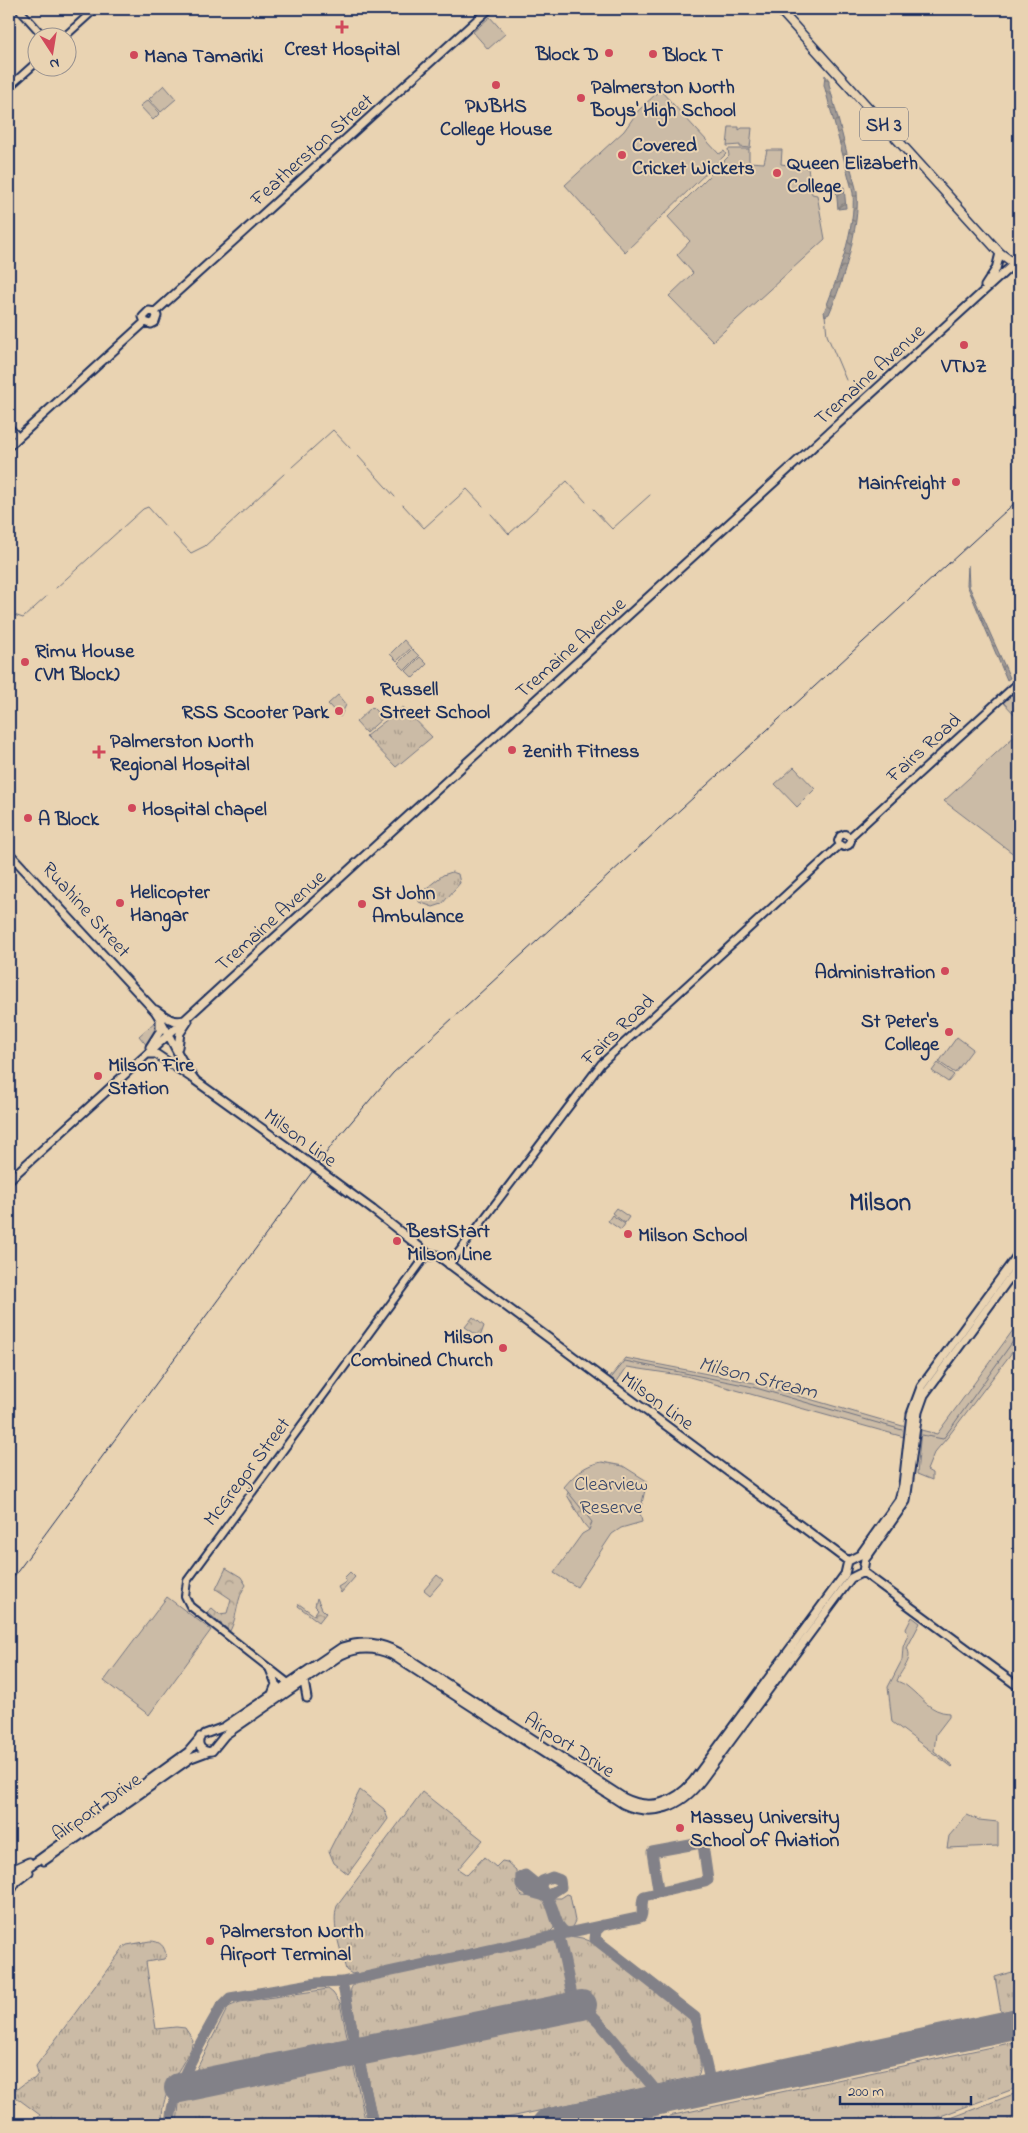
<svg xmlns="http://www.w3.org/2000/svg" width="1028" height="2133" font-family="'Indie Flower',sans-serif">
<defs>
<pattern id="grass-tufts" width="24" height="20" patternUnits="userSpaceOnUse" patternTransform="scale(1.25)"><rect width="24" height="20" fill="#cbbba6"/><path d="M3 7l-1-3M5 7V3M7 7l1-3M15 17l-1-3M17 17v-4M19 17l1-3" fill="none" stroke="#a4988a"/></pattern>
<pattern id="forest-crowns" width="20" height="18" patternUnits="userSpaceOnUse" patternTransform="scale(1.25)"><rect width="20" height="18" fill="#cbbba6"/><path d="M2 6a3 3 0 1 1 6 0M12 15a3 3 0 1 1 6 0" fill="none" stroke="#a4988a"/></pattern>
<pattern id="water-waves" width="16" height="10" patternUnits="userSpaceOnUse" patternTransform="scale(1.25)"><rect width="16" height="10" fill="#a29b95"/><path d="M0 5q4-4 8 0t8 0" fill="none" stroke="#837f7d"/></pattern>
</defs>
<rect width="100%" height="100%" fill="#e9d3b2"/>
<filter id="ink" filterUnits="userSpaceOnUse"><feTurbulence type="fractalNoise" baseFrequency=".02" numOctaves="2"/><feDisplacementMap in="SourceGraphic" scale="10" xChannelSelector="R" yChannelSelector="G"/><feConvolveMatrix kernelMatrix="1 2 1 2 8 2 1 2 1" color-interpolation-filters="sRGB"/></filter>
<g filter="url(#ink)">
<path fill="url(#grass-tufts)" stroke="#737582" d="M372 707 383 718 366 733 356 722Z
M403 707 432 737 396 767 366 736Z
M452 872 458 874 460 883 442 904 433 907 419 902V894L443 875Z
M360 1790 384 1809 388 1819 348 1874 334 1863 329 1851Z
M422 1792 483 1840 458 1869 467 1875 484 1857 496 1867 502 1861 507 1862 516 1870C517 1881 514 1888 522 1896 528 1897 537 1895 542 1898 550 1902 556 1920 554 1928L548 1934 357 1975 356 1973 352 1974 346 1970C341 1950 331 1925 337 1906Z
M567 1894 570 1895 575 1921 571 1929 562 1926 552 1901 553 1898H561Z
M570 1936 582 1938 592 1942 688 2016C694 2025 705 2068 698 2076L479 2124H378L352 2005C351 1995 347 1987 358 1982Z
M150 1941C160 1941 165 1946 166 1956L164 1959 146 1962 156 2029 176 2027 185 2028 193 2040 191 2049C179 2071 158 2098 163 2124H42L36 2121 40 2115 9 2092V2089H17L26 2082 34 2079 38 2074 36 2066 124 1947 127 1945Z
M1019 1970V2008L1001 2012 995 1977Z
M328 1989 333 1993 340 2003 366 2124H177L179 2104 228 2007 240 2002Z
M1019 2041V2087L919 2124H671L669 2116Z
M1019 2092V2124H935Z
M666 2117 668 2124H630Z"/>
<path fill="url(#forest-crowns)" stroke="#737582" d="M473 1317 484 1326 480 1337 465 1327Z
M570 1488 594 1521 591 1532 584 1524 567 1495Z
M226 1568 241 1577 246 1585C236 1598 238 1616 230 1631L207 1612 212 1608 219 1614 227 1613 231 1599 216 1589Z
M350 1572 355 1577 341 1593 338 1587 346 1582 345 1577Z
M317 1598 322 1609 326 1613 319 1622 298 1606 299 1604 314 1615 318 1609 315 1606Z"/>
<path fill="#cbbba6" stroke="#737582" d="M490 17 505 34 488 49 473 32Z
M164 85 176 99 161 112 149 99Z
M660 90 719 154 724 151 726 154 625 252 565 185 624 131 638 111Z
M148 100 160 113 153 120 140 106Z
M729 127H739V130L742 128H752L750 148 740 147V145L727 146Z
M728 149H749V162L764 163 767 150H782L781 164 808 168 812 194 817 195 825 239 713 341 669 296 693 273 677 255 690 241 668 217 729 156Z
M404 640 411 648 397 661 390 654Z
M412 649 419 656 405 670 398 663Z
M420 657 427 664 413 678 406 671Z
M1016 689 1019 690V719L1002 701Z
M338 695 346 705 340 717 328 704Z
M1019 732V858L944 801Z
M794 767 815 789 797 807 775 784Z
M157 1020 156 1031 148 1047 139 1036Z
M957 1037 973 1049 955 1073 939 1062Z
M938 1063 954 1075 948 1082 932 1071Z
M616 1208 629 1217 625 1223 612 1213Z
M612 1215 625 1224 621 1230 608 1221Z
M1019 1322V1343L947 1438 934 1453 927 1470 932 1473V1480L917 1474 921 1430 937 1434Z
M625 1358 754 1383 906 1427 904 1437 686 1376 627 1367 616 1383 609 1378Z
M602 1462 623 1466 647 1481 640 1512 642 1522 621 1528 612 1534 577 1587 554 1573 582 1534 589 1530 592 1522 564 1487C575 1474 584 1465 602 1462Z
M437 1575 443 1580 430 1595 424 1590Z
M167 1597 211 1630 149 1715 104 1681Z
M912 1617 920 1623 907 1648C914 1660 901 1669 897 1681 901 1683 905 1684 908 1687 922 1698 930 1712 949 1713V1717L936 1734 934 1751 953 1766 952 1767 892 1722 888 1687 902 1660 903 1647 908 1634 906 1629Z
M967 1815 979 1820 998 1822V1846L947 1848 949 1836Z"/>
<path fill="url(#water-waves)" stroke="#6c707f" d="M825 75 829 80V84L857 192C860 227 843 282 829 314L825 316 824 312C837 280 856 227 853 193L824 85Z
M844 187 846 208 838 209 836 188Z
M968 565 969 586 1010 678 1007 680 967 585Z"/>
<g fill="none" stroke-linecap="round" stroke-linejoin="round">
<path stroke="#6c707f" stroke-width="1" d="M825 315 827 335 846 380
M358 456 395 497
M292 467 333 430 350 448
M403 505 424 528 467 489 483 506
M593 509 612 529 650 495
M491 514 509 534 567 481 586 502
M173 534 191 553 205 546 284 474
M56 588 143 509 148 507 165 526
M14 615 23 618 46 597
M612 1377 625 1361 749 1386 902 1430
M922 1435 943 1439 1019 1333"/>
<path stroke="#828188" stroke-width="11" d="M552 1877 560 1880 561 1887 549 1895 548 1899 541 1888 542 1881Z
M541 1888 525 1875 521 1877V1885C530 1896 542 1892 548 1899 556 1910 554 1927 567 1933
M602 1925 596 1931 595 1939 695 2017 712 2089
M559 1935 572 1995 598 2021 663 2099
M342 1982 373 2124
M171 2124C167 2097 206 2034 220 2008L230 1998 317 1983 342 1982 641 1917C644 1910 640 1903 644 1896L705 1882 708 1880 703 1845 701 1843 652 1852 658 1889 662 1892"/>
<path stroke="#828188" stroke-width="30" d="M179 2088 582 2005
M547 2124 1019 2023"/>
<defs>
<path id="tertiary" d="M19 9 45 38
M63 38 95 9
M9 87 38 61
M9 427 18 437
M850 837 1019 682
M840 845 838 841 840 836 845 834 850 837
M840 845 844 847 849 845 851 841 850 837
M449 1265 601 1064 840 845
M292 1686 190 1606 185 1596 187 1581 428 1253"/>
<path id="secondary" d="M985 286 996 269 1000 253
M155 312 489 9
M145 322 151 324 155 322 157 316 155 312
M145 322 143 317 149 311 155 312
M9 446 145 322
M9 853 155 1011C170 1033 179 1062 196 1081L278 1140
M156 1010C166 1017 172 1023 184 1020
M150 1047 160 1031V1021
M178 1047 180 1033 188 1021
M148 1054H156L192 1078
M9 1180 1019 259
M373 1210 431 1256
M428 1253 437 1255 848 1561
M863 1572 1019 1687
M270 1669 276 1684 272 1694
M304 1681 307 1698
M205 1734 224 1727 342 1647C363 1640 380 1642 400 1653L624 1798C650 1811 675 1803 693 1781L845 1574 848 1561 860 1555 899 1500 903 1485 911 1414 921 1387 1019 1253
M200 1737C196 1746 203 1753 212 1751L225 1735 341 1655C358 1647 375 1647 392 1655L623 1804C653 1818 681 1807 701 1781L851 1578 863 1572 865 1559 869 1554 906 1501 918 1412 924 1395 1019 1265
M44 1861 191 1758 207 1752
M9 1868 18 1867 29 1862
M9 1877 23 1871 188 1752 200 1738
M9 1894 16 1882 29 1872"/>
<path id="trunk" d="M779 9 1000 253 1019 267"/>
</defs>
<use href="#tertiary" stroke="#1b2f5e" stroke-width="10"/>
<use href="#secondary" stroke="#1b2f5e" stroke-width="11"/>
<use href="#trunk" stroke="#1b2f5e" stroke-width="11"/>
<use href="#tertiary" stroke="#e9d3b2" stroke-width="6"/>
<use href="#secondary" stroke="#e9d3b2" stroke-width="7"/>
<use href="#trunk" stroke="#e9d3b2" stroke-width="8"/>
<path stroke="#1b2f5e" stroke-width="1" d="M9 1583 335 1141 393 1073 1019 499"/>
<defs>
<path id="secondary-bridge" d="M278 1140 373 1210"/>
</defs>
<use href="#secondary-bridge" stroke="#1b2f5e" stroke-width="11" stroke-linecap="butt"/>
<use href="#secondary-bridge" stroke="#e9d3b2" stroke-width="7"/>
</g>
</g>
<g fill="#d1495b" stroke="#e9d3b2" stroke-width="2">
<path d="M339.5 19.5h5v5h5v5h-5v5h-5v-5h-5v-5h5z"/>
<circle cx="609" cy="53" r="5"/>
<circle cx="653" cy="54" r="5"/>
<circle cx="134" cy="55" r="5"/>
<circle cx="496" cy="85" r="5"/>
<circle cx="581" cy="98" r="5"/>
<circle cx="622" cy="155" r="5"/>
<circle cx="777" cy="173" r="5"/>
<circle cx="964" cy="345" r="5"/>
<circle cx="956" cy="482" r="5"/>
<circle cx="25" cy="662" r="5"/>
<circle cx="370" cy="700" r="5"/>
<circle cx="339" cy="711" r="5"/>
<circle cx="512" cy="750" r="5"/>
<path d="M96.5 744.5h5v5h5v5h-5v5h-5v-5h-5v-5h5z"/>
<circle cx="132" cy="808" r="5"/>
<circle cx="28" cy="818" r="5"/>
<circle cx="120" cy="903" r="5"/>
<circle cx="362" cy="904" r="5"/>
<circle cx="945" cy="971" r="5"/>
<circle cx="949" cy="1032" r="5"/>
<circle cx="98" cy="1076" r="5"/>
<circle cx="628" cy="1234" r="5"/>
<circle cx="397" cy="1241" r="5"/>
<circle cx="503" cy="1348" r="5"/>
<circle cx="680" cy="1828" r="5"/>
<circle cx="210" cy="1941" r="5"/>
</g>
<g text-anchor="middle" stroke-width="4" stroke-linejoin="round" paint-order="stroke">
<rect fill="#e9d3b2" stroke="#596077" stroke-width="1" x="860" y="107.5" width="48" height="33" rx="4"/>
<g font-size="19" font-weight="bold" fill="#1b2f5e">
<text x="884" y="131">SH 3</text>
</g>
<g font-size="20" font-weight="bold" fill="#1b2f5e" stroke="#e9d3b2" text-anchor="start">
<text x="342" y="55" text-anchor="middle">Crest Hospital</text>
<text x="599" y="60" text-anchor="end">Block D</text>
<text x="663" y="61">Block T</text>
<text x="144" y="62">Mana Tamariki</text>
<text x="591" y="93">Palmerston North<tspan x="591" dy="23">Boys' High School</tspan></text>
<text x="496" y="112" text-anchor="middle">PNBHS<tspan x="496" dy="23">College House</tspan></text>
<text x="632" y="151">Covered<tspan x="632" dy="23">Cricket Wickets</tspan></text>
<text x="787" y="169">Queen Elizabeth<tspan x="787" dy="23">College</tspan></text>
<text x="964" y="372" text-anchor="middle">VTNZ</text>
<text x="946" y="489" text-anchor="end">Mainfreight</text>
<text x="35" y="657">Rimu House<tspan x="35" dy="23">(VM Block)</tspan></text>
<text x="380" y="695">Russell<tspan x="380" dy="23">Street School</tspan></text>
<text x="329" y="718" text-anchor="end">RSS Scooter Park</text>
<text x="110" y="747">Palmerston North<tspan x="110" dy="23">Regional Hospital</tspan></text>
<text x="522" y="757">Zenith Fitness</text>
<text x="142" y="815">Hospital chapel</text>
<text x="38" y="825">A Block</text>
<text x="130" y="898">Helicopter<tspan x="130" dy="23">Hangar</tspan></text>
<text x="372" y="899">St John<tspan x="372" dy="23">Ambulance</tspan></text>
<text x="935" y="978" text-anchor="end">Administration</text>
<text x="939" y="1027" text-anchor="end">St Peter's<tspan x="939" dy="23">College</tspan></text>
<text x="108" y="1071">Milson Fire<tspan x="108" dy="23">Station</tspan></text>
<text x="407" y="1237">BestStart<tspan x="407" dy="23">Milson Line</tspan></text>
<text x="638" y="1241">Milson School</text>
<text x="493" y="1343" text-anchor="end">Milson<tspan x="493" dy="23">Combined Church</tspan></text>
<text x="690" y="1823">Massey University<tspan x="690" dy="23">School of Aviation</tspan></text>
<text x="220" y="1937">Palmerston North<tspan x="220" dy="23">Airport Terminal</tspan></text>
</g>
<g font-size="20" fill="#1b2f5e" stroke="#e9d3b2">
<text transform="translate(311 149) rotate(-42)" y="7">Featherston Street</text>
<text transform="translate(869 374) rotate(-42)" y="7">Tremaine Avenue</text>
<text transform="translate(570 647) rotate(-42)" y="7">Tremaine Avenue</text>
<text transform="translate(923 747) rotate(-42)" y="7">Fairs Road</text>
<text transform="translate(87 909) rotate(48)" y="7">Ruahine Street</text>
<text transform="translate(270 920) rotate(-42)" y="7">Tremaine Avenue</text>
<text transform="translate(617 1029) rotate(-44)" y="7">Fairs Road</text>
<text transform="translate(301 1137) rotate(36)" y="7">Milson Line</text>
<text transform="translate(658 1400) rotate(36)" y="7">Milson Line</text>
<text transform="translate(246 1471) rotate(-53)" y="7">McGregor Street</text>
<text transform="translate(570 1744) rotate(33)" y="7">Airport Drive</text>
<text transform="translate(96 1806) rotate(-35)" y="7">Airport Drive</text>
</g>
<g font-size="20" fill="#354469" stroke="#e9d3b2">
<text x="611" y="1490">Clearview<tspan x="611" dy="23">Reserve</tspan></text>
</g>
<g font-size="21" font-style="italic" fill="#364569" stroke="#e9d3b2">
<text transform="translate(758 1377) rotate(14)" y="7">Milson Stream</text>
</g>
<g font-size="25" font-weight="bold" fill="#1b2f5e" stroke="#e9d3b2">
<text x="880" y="1210">Milson</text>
</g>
</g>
<rect width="1028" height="2133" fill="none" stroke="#e9d3b2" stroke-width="30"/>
<rect x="15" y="15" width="998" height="2103" fill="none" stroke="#1b2f5e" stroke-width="2" filter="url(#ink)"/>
<g transform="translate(52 52) rotate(168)"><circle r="24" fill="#e9d3b2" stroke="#979190"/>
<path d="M0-4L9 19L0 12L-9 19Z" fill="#d1495b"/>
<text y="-8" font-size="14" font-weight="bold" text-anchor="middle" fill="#1b2f5e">N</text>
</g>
<path d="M840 2096v8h131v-8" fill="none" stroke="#1b2f5e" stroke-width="2.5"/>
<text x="848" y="2096" font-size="15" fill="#1b2f5e" stroke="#e9d3b2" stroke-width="4" paint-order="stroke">200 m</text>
</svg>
